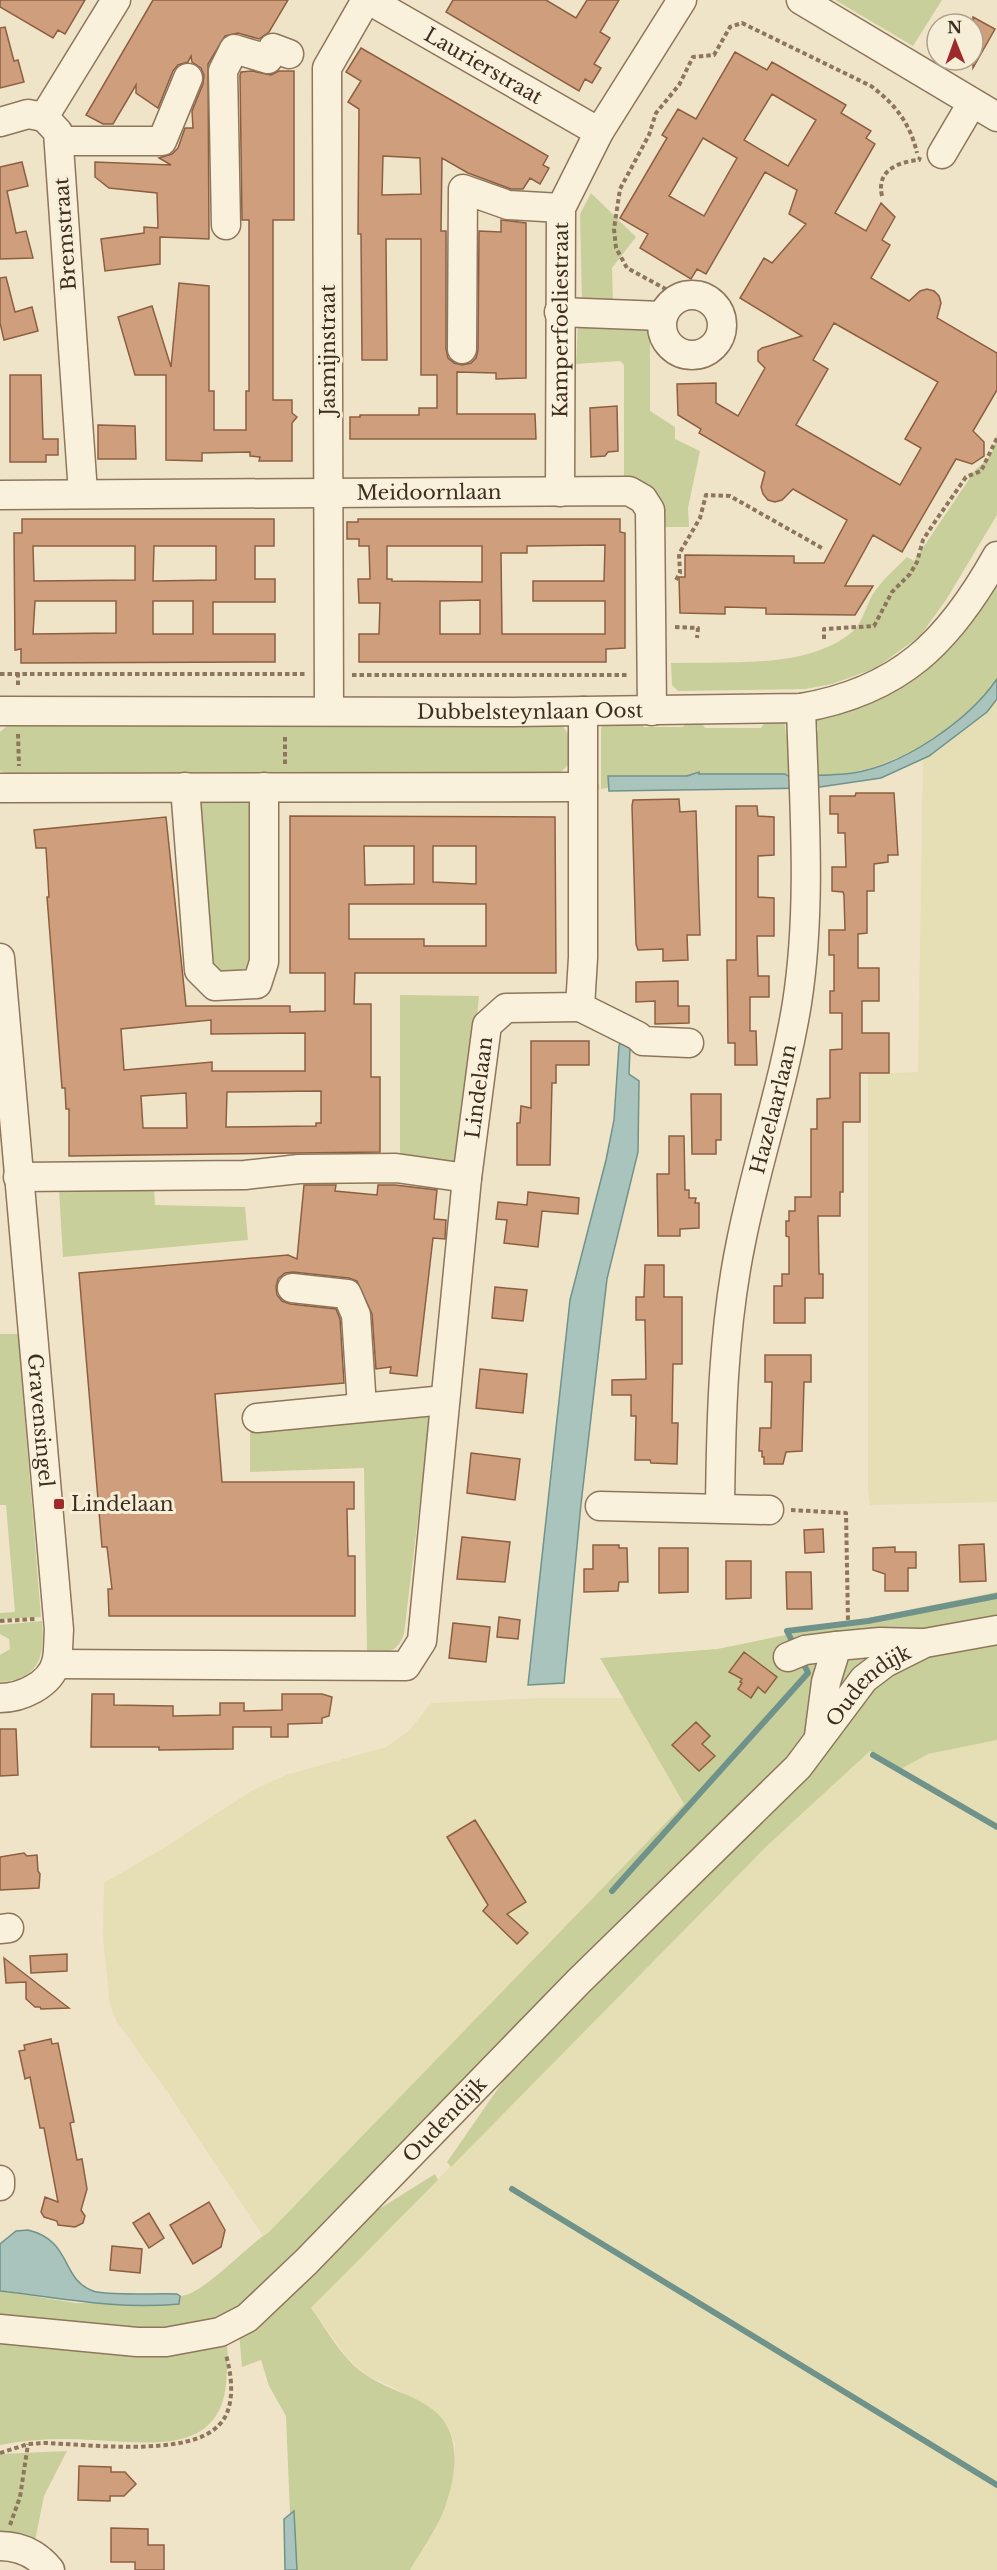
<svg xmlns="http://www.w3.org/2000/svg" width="997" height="2570" font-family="'Libre Baskerville',serif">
<rect width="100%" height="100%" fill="#f0e4c8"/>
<path fill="#e6deb5" d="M997 699V1502L870 1505 868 1491V1074L918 1072 923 759 987 712Z
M542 1698H624L684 1804 269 2232 263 2236 166 2090 117 2022 110 2005 103 1938 104 1883 167 1846 253 1790 286 1775 386 1747 409 1731 431 1703Z
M997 1740V2570H410L447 2503 453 2475 455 2444 446 2423 395 2388 366 2375 347 2357 311 2308 768 1845 870 1751 901 1769 928 1754Z"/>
<path fill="#c9cf9b" d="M835 0H942L913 46Z
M591 193 636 237 612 268 613 302H582L580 214Z
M578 323 650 324V411L675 427V439L700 451 688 508 689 527H660L652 490 647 484 624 485V365L620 361 576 364Z
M997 436V515L946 600 920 636 876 668 832 684 805 689 678 691 672 685 671 663C727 661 809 670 853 631 863 622 866 605 873 594 882 580 895 569 907 557L914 561 976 469C989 460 994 451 997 436Z
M997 579V679C966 724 909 760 855 772 842 775 827 775 813 775L809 733 818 731 816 716C837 711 859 707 879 699 936 677 967 628 997 579Z
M784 719 786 735H792L794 776 699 774V772L687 776H608V788L601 789V729L604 720 638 721 644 727H683L688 721 700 720 705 728H761L766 720Z
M8 725H562L570 737 571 762 558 775 8 774 0 771V732Z
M196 797H256L251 976 209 970Z
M400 995 479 996 461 1167 400 1164Z
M154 1185 155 1205 245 1207 248 1240 63 1257 59 1190Z
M0 1334H18L41 1617 0 1619V1613L15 1612 6 1505H0Z
M431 1409 404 1634C397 1654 386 1653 367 1653L364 1468 250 1472V1431Z
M997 1592V1626L908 1643 798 1749 328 2229 226 2321 126 2334 0 2323V2291L76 2303 179 2304 180 2296C202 2296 247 2245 269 2232L684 1804 600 1658 717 1649Z
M42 1621C45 1656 40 1679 0 1682V1655L10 1649 9 1639 0 1634V1625Z
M997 1640V1740L928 1754 901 1769 870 1751 768 1845 451 2167 447 2162 531 2041 865 1692 891 1673 928 1655Z
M435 2174 438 2180 311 2308C327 2330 343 2360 366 2375 386 2389 412 2394 432 2409 461 2430 457 2470 447 2501 441 2523 422 2549 410 2570H297L294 2511 290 2514 286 2416 269 2386 261 2360 242 2367 239 2333 344 2231Z
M0 2334 226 2338C229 2353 227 2368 226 2384 219 2457 145 2442 92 2440 62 2438 30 2439 0 2445Z
M67 2451 44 2496 35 2541 0 2535V2454Z"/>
<path fill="#a9c4bc" stroke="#6f938a" stroke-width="1.5" d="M997 679V699L987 712 929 756 881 778 813 788 609 791 608 776H687L699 772V774H785L788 776C809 775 832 776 853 773 904 765 968 721 997 679Z
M621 1043 630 1048 629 1074 639 1081 638 1152 607 1279 581 1504 564 1683 528 1685 570 1300 606 1160 614 1120 619 1045Z
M28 2230C73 2241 60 2279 93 2291 106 2296 160 2293 177 2294L180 2296 179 2304C114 2310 63 2298 0 2291V2244L16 2231Z
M294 2511 297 2570H285L284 2519Z"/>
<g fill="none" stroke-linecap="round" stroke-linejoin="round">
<path stroke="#6f938a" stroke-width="6" d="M794 1645 787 1631 868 1621 997 1596
M873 1755 997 1827
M612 1891 808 1673 802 1660
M512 2189 997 2485"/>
</g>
<path fill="#cf9f7d" stroke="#8d5f41" stroke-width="1.5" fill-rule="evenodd" d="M0 0H85L65 34 58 30 53 38 0 7Z
M153 0H288L269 32 259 39 238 33 225 36 208 64 209 239 160 237V264L105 271 101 239 144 233V227L158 228 157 193 109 188 95 177V162L171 165 159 158 172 154 178 148 185 128H193L192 111 203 84 204 75 201 68 192 62 191 56 188 62 178 65 173 71 158 108 136 93V85L113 124H103L86 115Z
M453 0H546L576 18 587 0H619L600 32 610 38 594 64 601 68 592 83 585 79 579 91 446 12Z
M973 17 995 29 973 68Z
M5 27 14 61 18 60 24 82 0 88V28Z
M361 48 548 156 543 165 549 168 540 184 530 178 523 189H511L468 173 442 158 441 231H446V349L448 358 454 363 462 365 471 363 476 358 478 350 479 231 501 232V220L526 223V378L496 379V373L457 372V414H535L536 439H350V417H360V415H419V408H437V375H421V239H386L387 360H362L361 234H358L359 109 348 102 361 81 346 72ZM383 156 420 158 421 194 382 195Z
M735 52 767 70 772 62 779 66 846 105 841 113 871 131 866 138 875 144 835 213 866 231 881 203 895 217 882 240 890 245 871 278 909 301 920 291 927 289 934 291 939 296 941 303 937 318 997 353V390L973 431 984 442V456L972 464 956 459 902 552 873 535 845 586H873L855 615 766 614V608L725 607V614L680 613 679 577H685V555L794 556V563H824L847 520 793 489 782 500 775 502 768 500 763 494 761 487 765 472 699 433 701 429 678 415 677 384 716 383V403L738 416 765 368 758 361V351L762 348 802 336 740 298 764 258 772 263 806 224 789 214 797 190 765 172 706 274 697 269 691 279 640 248 648 234 620 218 667 138 662 135 678 109 696 119ZM772 94 816 120 788 166 744 140ZM703 138 737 158 704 216 669 196ZM834 323 938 382 905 439 921 448 900 485 796 425 828 369 813 360Z
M252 71 271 75 279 71H294V220H273V400H292V413L297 417 292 423V461H259L260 457 250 456V452L202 453V461L166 460V375H135L118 317 152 306 171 367 179 283 209 286V391H214V430H246V391H249V220H242L240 75 241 72Z
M22 162 28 186 7 191 16 233 26 231 33 258 0 259V167Z
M6 277 15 312 32 307 38 331 4 340 0 323V278Z
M10 375H41L43 439H58V455H46V462H10Z
M617 406 618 451 608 452 605 456 591 457 590 408Z
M98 425 135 426 136 459H98Z
M22 519H274V546H255V579H275V602H213V634H275V662L21 663V649L15 650 14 533H22ZM33 546H135V580L34 581ZM154 546H216V580L153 581ZM35 601H116V633L33 634ZM153 601H193V634H153Z
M358 519H620V532L625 533V648L606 649V662H359V634H379L380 603H359L358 579H370L369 546H359V539H347V522H358ZM605 545 604 581H533V601H605V634H502L501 553H527V546ZM387 546H482V582L392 581V579H387ZM480 600V634H440V601Z
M856 793H894L898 855H888V862L874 864V891H867V933L858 934V968H879V1001H862V1033H889V1073H860V1122H843V1192H840V1216H818L819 1274H823V1298H805V1323H774V1286H782V1274H789V1237L786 1236V1221H789V1211H795V1197H811V1129H817V1099L830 1098V1050L842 1049V1013H830V991H834V955H829V930H845L844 895 843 892 832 891V867H846L845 833H838V814H830V796H855Z
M679 799 680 812 696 811 700 935H687L688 960 663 961V949L638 950 636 944 632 806 633 800Z
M736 806H757L758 816 774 817V855L758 856V897L774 898V936H757L758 976H769V997H750V1031H756L757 1065H735V1043H728L727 960H736Z
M290 816 555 817 556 973H355L354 1004H371V1077H380V1152L69 1156V1109H66L65 1088H62L47 897H49L46 848H36L34 830 166 817 186 1006H290V1012L325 1011V973H290ZM364 846H414V884L365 885ZM433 846H476V884L433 882ZM349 904H486V946H424V939H349ZM211 1020V1034L305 1033V1071H212V1062L124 1070 121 1029ZM321 1091V1123H316V1126L226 1127 227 1092ZM186 1093 187 1128H143L141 1096Z
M678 981V1006H689V1023L655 1024V1001L636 1002V982Z
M531 1041H589V1065H556V1083H552L550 1165H517V1123H520L521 1106 531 1108Z
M691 1094H721V1140H716V1154H692Z
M669 1136H684L685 1190H689V1198H696L695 1203H699V1228L680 1229V1236H658L657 1174H669Z
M304 1185H336L335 1191 377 1195 378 1185H395L437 1190 434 1219 446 1220 445 1239 433 1238 417 1376 390 1373 391 1367 376 1369 372 1314 357 1281 349 1278 293 1272 285 1273 278 1279 276 1287 277 1295 282 1301 290 1304 336 1309 340 1319 344 1383 215 1394 222 1482H354V1509H347L348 1556H355V1616H109L108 1589H112L107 1547H102L79 1273 288 1255 297 1259Z
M528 1192 579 1198 578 1214 542 1211 538 1247 504 1243 507 1220 496 1219 498 1202 527 1205Z
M645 1265H664V1297H682V1364H673L672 1423H678L677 1464 651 1463 650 1460H635L636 1416H631V1395H612V1380L646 1379 645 1320H636V1297H644Z
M495 1287 527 1290 523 1321 492 1318Z
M765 1355H811V1382H804L802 1451 786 1452 783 1464H764V1457H762V1451H759L760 1428H771L772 1382H765Z
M480 1369 527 1374 523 1413 476 1408Z
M471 1453 520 1459 515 1500 467 1493Z
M823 1529 824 1552 805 1553 804 1530Z
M462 1537 510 1542 505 1582 457 1579Z
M984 1544 986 1581 960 1582 959 1545Z
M593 1545H619V1548H627L628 1582H619L618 1591 584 1592V1569H593Z
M895 1547V1552H916V1568H908V1591H885V1574L873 1570V1548Z
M659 1548H688V1592L659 1593Z
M726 1561H751V1598L726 1599Z
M786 1572H811L812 1609H787Z
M499 1617 520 1620 518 1639 497 1637Z
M453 1623 490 1627 486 1662 449 1658Z
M744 1652 777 1677 765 1693 758 1687 751 1698 738 1689 742 1683 740 1682 742 1679 729 1672Z
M92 1694H114V1705L173 1706V1716L220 1715V1703H244V1711L282 1710V1694H322L332 1697 329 1716 322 1718V1723L288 1724V1737H271V1727H233V1749L159 1750V1747H91Z
M696 1722 710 1736 702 1744 715 1756 699 1771 672 1745Z
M0 1729H16L18 1775 0 1776Z
M475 1820 526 1902 507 1914 528 1933 517 1944 483 1911 488 1905 447 1837Z
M24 1853 27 1856 37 1855 38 1871 40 1874 39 1888 0 1890V1857Z
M67 1954V1971L31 1973 30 1956Z
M4 1958 65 2005 69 2008 41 2009 40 2007H35L26 1999V1982L6 1983Z
M51 2039 52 2044 58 2043 74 2122 70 2123 77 2160 82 2159 87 2189 81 2210 85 2216 83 2223 75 2227 58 2225 57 2221 44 2217 41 2212 45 2197 58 2202 44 2128H40L30 2077 25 2079 19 2051 25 2050 24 2045Z
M209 2202 225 2230 221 2247 193 2264 170 2225Z
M149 2213 164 2238 149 2248 133 2223Z
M112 2246 142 2249 140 2273 110 2270Z
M79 2466 111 2467V2472H125L136 2484 124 2496H110V2501L78 2500Z
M111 2528 148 2529V2545H164V2570H135V2562H111Z"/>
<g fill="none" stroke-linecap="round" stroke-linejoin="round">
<defs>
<g id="minor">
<path id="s1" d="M369 0 599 132"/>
<path d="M801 0 997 117"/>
<path d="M0 122 28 114 44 117"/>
<path d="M59 141H162L188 78"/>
<path d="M942 154 972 103"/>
<path d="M226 225 223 71 234 49 268 59 273 48 289 54"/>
<circle cx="692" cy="325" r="30"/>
<path d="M559 312 662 316"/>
<path d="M462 349 463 189 508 205 561 208"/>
<path id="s2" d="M560 492 561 208 599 132 682 0"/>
<path d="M83 493 58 132 44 117 116 0"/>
<path id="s3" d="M0 495 629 491 643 499 650 510 652 711"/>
<path id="s4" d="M0 711 514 712 801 708C900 691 949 642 997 556"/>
<path d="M329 711 327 68 366 0"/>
<path d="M185 787 199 970 215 986 257 984 264 962V787"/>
<path d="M0 788 583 787"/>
<path id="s5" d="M0 958 59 1630C58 1640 59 1653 56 1663 50 1685 21 1698 0 1698"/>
<path d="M580 1007 638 1036 643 1041 689 1043"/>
<path d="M18 1177 245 1175 299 1169 396 1168 467 1178"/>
<path d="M292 1288 347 1294 356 1315 362 1407"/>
<path d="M257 1418 445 1400"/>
<path d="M600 1506 769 1510"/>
<path id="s6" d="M720 1508C721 1419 723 1329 741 1242 757 1161 784 1084 797 1003 812 906 804 806 801 708"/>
<path d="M788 1657 805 1650 837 1646"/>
<path id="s7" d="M56 1664 406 1666 422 1641 467 1178 487 1025 506 1008 580 1007 583 958V711"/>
<path d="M819 1736 826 1682 837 1646 880 1642 920 1643"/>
<path d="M0 1929 9 1928"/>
<path d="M0 2180V2186"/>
<path id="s8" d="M0 2329 137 2342H166L220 2332 247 2318 306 2262 579 1981 798 1767 864 1679 885 1663 925 1643 997 1630"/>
<path d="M0 2546C21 2546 37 2554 50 2570"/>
</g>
</defs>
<use href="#minor" stroke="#8d765c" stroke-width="31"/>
<path stroke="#8d765c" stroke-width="4" stroke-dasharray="4.5 3" stroke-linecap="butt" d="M882 196C876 171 897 162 919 160L920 157
M673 293 627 268 616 248 614 229 620 189 649 135 656 113 679 85 693 57 714 55 730 27 742 23 871 86C895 104 910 123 917 153
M676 580 680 573 679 554 700 518 706 495 730 496 822 548
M675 627 698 628 697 638
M824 639V629L874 626 892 592 910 574 917 562 923 540 932 526 966 477 981 471 997 438
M18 673V688
M0 674H305
M352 675H629
M18 734 19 766
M285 764V735
M791 1510 846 1513 848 1621
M0 1621 35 1619
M0 2453 28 2444 44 2443C86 2444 189 2458 219 2425 236 2408 232 2376 226 2355
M10 2525 20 2497 28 2444"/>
<use href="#minor" stroke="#faf1dc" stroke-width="28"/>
</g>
<rect fill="#9e2a2b" stroke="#f7eed8" stroke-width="2" x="53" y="1498" width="12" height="12" rx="3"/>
<g text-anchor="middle" stroke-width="6" stroke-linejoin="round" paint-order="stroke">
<g font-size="20" fill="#3d2e20" stroke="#f7eed8">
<text dy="7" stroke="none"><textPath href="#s1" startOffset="132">Laurierstraat</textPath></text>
<text transform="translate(65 234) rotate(-94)" y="7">Bremstraat</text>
<text dy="7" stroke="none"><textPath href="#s2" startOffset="172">Kamperfoeliestraat</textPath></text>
<text transform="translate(328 350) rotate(-90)" y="7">Jasmijnstraat</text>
<text dy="7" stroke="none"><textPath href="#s3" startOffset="429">Meidoornlaan</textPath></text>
<text dy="7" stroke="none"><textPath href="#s4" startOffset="530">Dubbelsteynlaan Oost</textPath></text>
<text dy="7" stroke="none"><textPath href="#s7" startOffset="936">Lindelaan</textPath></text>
<text dy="7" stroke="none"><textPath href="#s6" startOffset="404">Hazelaarlaan</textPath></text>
<text dy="7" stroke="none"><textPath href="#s5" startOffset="464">Gravensingel</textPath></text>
<text dy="7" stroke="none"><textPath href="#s8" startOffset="1140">Oudendijk</textPath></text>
<text dy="7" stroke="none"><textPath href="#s8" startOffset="532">Oudendijk</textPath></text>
</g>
<g font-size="20" fill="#3d2e20" stroke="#f7eed8" text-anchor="start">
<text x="71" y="1511">Lindelaan</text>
</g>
</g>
<g transform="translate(955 42) rotate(359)"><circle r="28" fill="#f7eed8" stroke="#ada18e" stroke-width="1.5"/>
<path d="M0-4.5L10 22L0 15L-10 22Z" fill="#9e2a2b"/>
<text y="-9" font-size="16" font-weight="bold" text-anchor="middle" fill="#3d2e20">N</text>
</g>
</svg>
